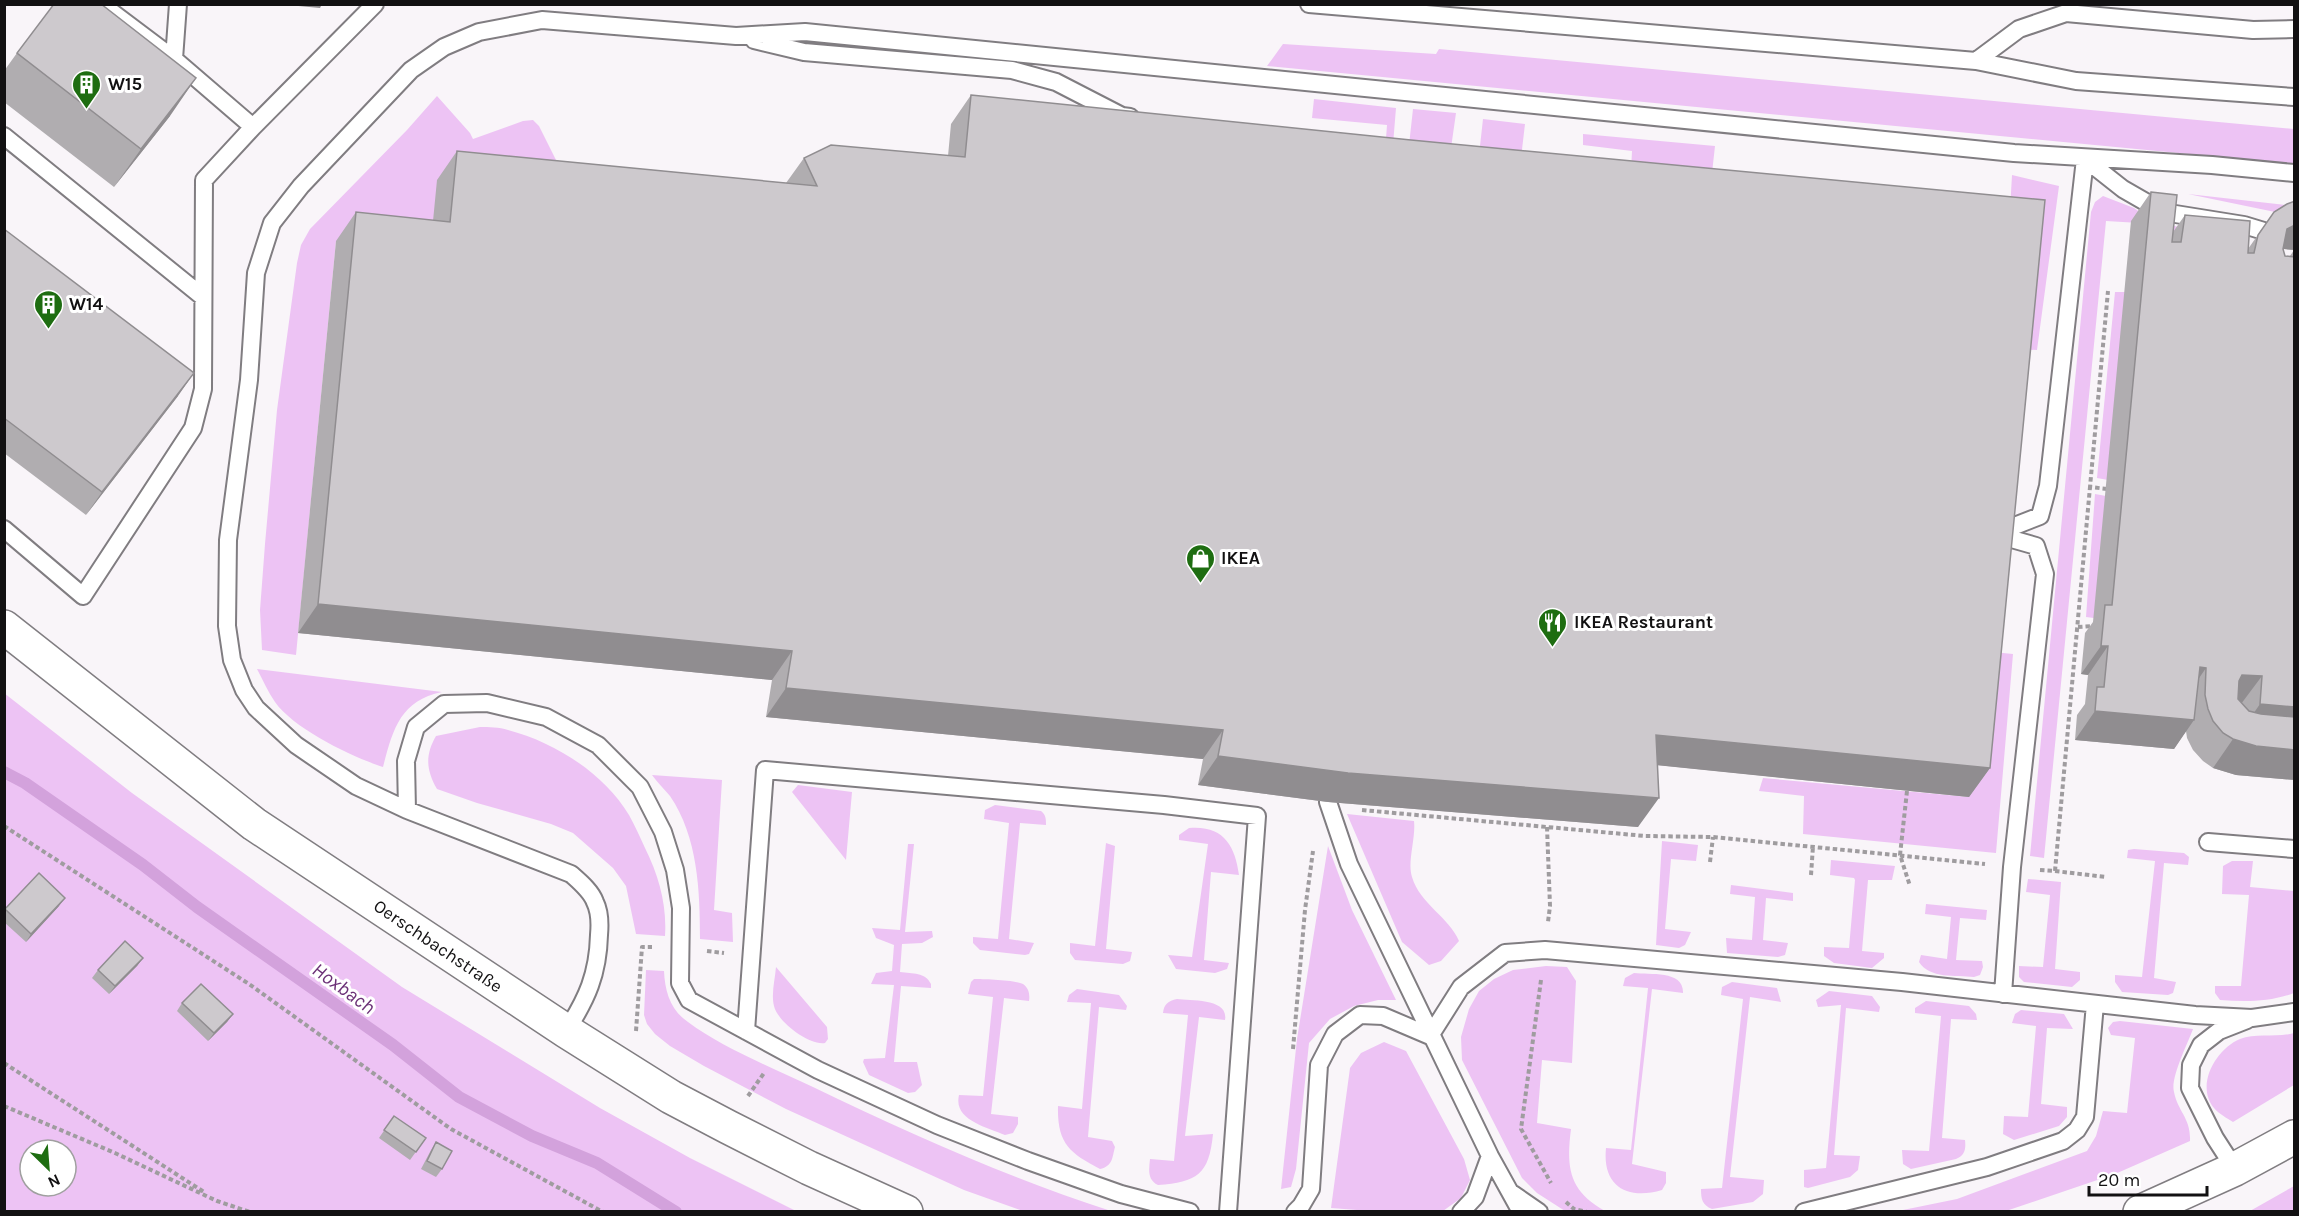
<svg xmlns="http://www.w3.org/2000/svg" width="2299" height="1216" font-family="Karla,sans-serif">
<rect width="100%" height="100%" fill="#f9f5f9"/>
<path fill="#edc3f4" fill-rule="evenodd" d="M1283 44 1436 54 1439 49 2294 129V164L1267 66Z
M437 96 470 133 473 139 523 121 533 120 539 126 572 192 430 251 336 241 296 655 262 650 260 610 265 544 277 410 297 263 301 245 310 229 407 130Z
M1314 99 1396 108 1391 169 1384 166 1387 125 1312 118Z
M1413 109 1456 113 1451 148 1409 145Z
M1483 119 1525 124 1521 158 1479 155Z
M1583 134 1715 146 1709 200 1630 192 1632 151 1583 145Z
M2012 175 2059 186 2037 350 2012 349 2009 228Z
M2188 194 2294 206 2275 212Z
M2103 196 2134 208 2154 222 2239 239 2165 244 2156 224 2106 221 2044 858 2030 856 2091 212 2095 202Z
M2115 292H2125L2108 480 2097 478Z
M2095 494 2106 496 2094 618 2086 617Z
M1983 651 2013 654 1996 853 1803 834 1804 796 1759 791 1763 778 1969 797Z
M257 669 442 692C400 701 393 729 383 767 352 757 294 729 275 702 268 692 263 680 257 669Z
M4 693 132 793 402 987 600 1108 690 1158 796 1211H5ZM30 1150H66V1186H30Z
M480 727C489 727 499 727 508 730 554 742 604 773 629 815 635 826 640 837 645 848 659 876 667 905 665 936L636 934 626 886 613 868 573 833 551 824 477 803 437 789C426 770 425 755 436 736Z
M652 775 722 780 714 910 732 913 733 942 700 939C700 891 698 837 670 796 664 789 657 782 652 775Z
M798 785 852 792 846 860 792 792Z
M995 805 1041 811C1046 815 1046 819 1046 825L1020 823 1009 939 1034 943 1029 954 1025 955 980 950 973 943V937L998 939 1009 823 984 819 985 810Z
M1347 814 1414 821C1416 838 1407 862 1412 877 1420 904 1449 917 1459 941L1441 961 1429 965 1402 942Z
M1189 828C1223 825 1235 845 1239 875L1211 872 1204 960 1229 963 1227 969 1215 973 1176 969 1168 955 1192 957 1208 844 1179 840V835Z
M1662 841 1698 845 1696 861 1671 859 1665 929 1691 932 1685 945 1679 948 1656 945Z
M1106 843 1115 846 1106 949 1132 952 1130 961 1123 964 1075 960 1070 953V943L1095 946Z
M908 844H914L905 932 932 931 933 937 922 943 902 944 900 972C913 974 925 972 931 984V988L901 986 894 1062H917L922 1085 915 1092 908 1093 869 1075 863 1062 864 1059 885 1058 894 985 871 984 876 973 892 971 894 945 876 938 872 928 900 930Z
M1328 846 1352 910 1396 1000H1378L1354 1006 1330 1019 1309 1043 1296 1169 1291 1187 1281 1189 1297 1039Z
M2134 849 2184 853 2189 857 2188 865 2164 863 2154 978 2176 982 2173 993 2168 995 2122 992 2115 982V975L2142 977 2155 861 2127 858 2128 850Z
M1831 860 1895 866 1892 880H1868L1862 951 1884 953V958L1872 968 1834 963 1824 956V947L1849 948 1855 880 1854 878 1830 875Z
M2232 861H2253L2250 887 2294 891V993C2270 1002 2246 1002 2220 1000L2215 993V986H2241L2249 895 2222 894 2223 866Z
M2028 879 2061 882 2055 969 2080 972V980L2072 987 2024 982 2019 977V966L2043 967 2050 895 2026 892Z
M1731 885 1793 893V901L1766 898 1763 940 1788 943 1785 955 1778 957 1727 953 1726 938 1752 940 1755 897 1730 894Z
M1926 904 1987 910 1986 920 1960 918 1956 960 1982 961 1983 967 1980 975 1974 977C1955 975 1930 979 1919 962L1921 955 1947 959 1951 917 1925 914Z
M1546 966 1567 967 1576 981 1572 1063 1542 1060 1537 1123 1571 1129C1566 1168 1569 1191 1605 1211H1565L1537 1193 1522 1178 1462 1060 1461 1037 1469 1009 1479 991 1494 979 1513 970Z
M776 967 827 1027 828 1039 825 1043C809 1046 777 1021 774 1006 771 994 775 979 776 967Z
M646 970 664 971C665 991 670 1010 688 1022 721 1047 775 1069 813 1087 911 1134 1008 1178 1111 1211H1023L964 1190 786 1109 704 1066 670 1046 655 1034 647 1024 644 1015Z
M1634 973C1650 975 1684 970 1683 993L1652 989 1632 1164 1666 1172V1183L1662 1190C1628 1200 1602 1187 1606 1148L1631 1150 1648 988 1623 986 1625 978Z
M974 979C984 979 1015 980 1023 984 1029 988 1030 995 1029 1001L1004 998 991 1114 1018 1117V1124L1013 1133 1005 1135C987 1127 953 1120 959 1095L983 1096 993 997 968 994 971 982Z
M1732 982 1777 988 1781 1002 1750 997 1730 1177 1764 1180 1763 1194 1753 1202 1712 1209C1702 1205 1701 1199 1701 1189L1722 1188 1743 999 1721 995 1722 987Z
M1077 989 1119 995 1127 1006 1126 1010 1099 1007 1088 1137 1112 1141 1115 1147C1112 1158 1113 1166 1100 1169 1069 1153 1057 1143 1058 1106L1082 1109 1091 1003 1067 1002 1069 995Z
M1829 991 1872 996 1880 1007 1879 1012 1846 1008 1834 1155 1860 1156 1858 1170 1850 1177 1808 1188 1804 1187V1170L1826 1168 1841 1005 1818 1007 1816 1000Z
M1177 999C1191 1001 1229 998 1225 1020L1199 1017 1185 1136 1213 1134C1209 1175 1197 1182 1158 1185 1147 1180 1149 1169 1150 1159L1174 1161 1188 1015 1163 1013C1164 1004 1168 1001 1177 999Z
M1926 1001 1969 1006 1976 1014 1977 1020 1951 1019 1942 1138 1965 1140C1966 1149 1965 1155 1956 1159L1911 1169 1903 1164 1902 1150 1929 1151 1941 1016 1915 1013V1008Z
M2021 1010 2064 1014 2073 1029 2047 1028 2041 1104 2067 1107V1117L2059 1126 2014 1140 2003 1134 2004 1116 2028 1117 2036 1026 2012 1023 2015 1014Z
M2120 1021 2193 1029C2188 1043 2170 1078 2174 1092 2178 1112 2191 1118 2190 1141L2115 1174 2006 1211H1898L1957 1199 2087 1151 2096 1136 2103 1111 2127 1113 2135 1038 2111 1035 2108 1028 2113 1022Z
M2294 1033V1085L2233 1122C2227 1118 2219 1114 2214 1108 2195 1085 2216 1049 2240 1039 2256 1033 2277 1038 2294 1033Z
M1384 1042 1406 1051 1464 1159 1470 1180 1461 1198 1443 1211 1383 1212 1331 1208 1350 1068 1361 1053Z
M2294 1186V1211H2250Z"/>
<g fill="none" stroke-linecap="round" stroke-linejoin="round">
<path stroke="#d3a2dc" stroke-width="12" d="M4 772 25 783 143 865 197 907 393 1045 459 1097 532 1136 597 1163 676 1212"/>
<defs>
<path id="lane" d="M101 4 174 59 253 127
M1309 4 1976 61 2076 81 2294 97
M754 40 804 52 1012 70 1056 82 1122 116 1130 117
M174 59 178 4
M1976 61 2019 29 2066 13 2253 30 2294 29
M4 136 203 297
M2085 159 2123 189 2163 212 2244 225 2267 232
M4 529 83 596 193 428 203 389 204 180 253 127 375 4
M1994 534 2036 546 2045 574 2012 867 2003 994
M1994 534 2040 516 2048 486 2085 159
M1328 802 1349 864 1490 1156 1521 1212
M407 810 406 761 416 727 444 704 487 703 546 717 598 745 640 787 663 832 675 870 681 908 680 983 689 1000 818 1070 937 1125 1028 1161 1121 1194 1190 1212
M2208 842 2294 849
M566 1031C587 999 598 974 599 935 600 924 600 912 595 902 591 891 580 882 571 874L407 810 356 786 296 745 256 708 244 690 232 660 227 626 228 540 249 380 256 273 272 223 301 186 411 70 444 47 479 32 542 20 736 36 805 32 2014 153 2212 165 2294 173
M746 1031 765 770 1164 805 1257 816 1228 1212
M1430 1036 1461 987 1505 953 1545 950 1902 982 2195 1015 2252 1018 2294 1012
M2235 1169 2215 1138 2190 1088 2191 1065 2201 1045 2219 1031 2247 1020
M1513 1194 1539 1212
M1295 1212 1301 1206 1311 1189 1319 1065 1335 1034 1360 1015 1383 1016 1430 1036
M1461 1212 1475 1197 1490 1156
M1804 1212 1987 1167 2063 1141 2077 1130 2085 1117 2095 1004"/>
<path id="secondary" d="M4 627 254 824 566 1031 671 1097 728 1127 809 1168 906 1212
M2140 1212 2235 1169 2294 1137"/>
</defs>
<use href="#lane" stroke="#807d81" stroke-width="20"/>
<use href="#secondary" stroke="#807d81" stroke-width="36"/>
<path stroke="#9f9c9f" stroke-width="4" stroke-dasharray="4.5 3" stroke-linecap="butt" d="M2107 489 2090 487 2108 291
M2078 627 2093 626
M1907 791 1900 855 1910 886
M1362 810 1645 836 1713 837 1985 864
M4 826 249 984 451 1129 603 1212
M1547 827 1550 906 1548 922
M1710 862 1713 837
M2040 870 2055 871 2090 487
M2055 871 2106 877
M1811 875 1813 846
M707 951 724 953
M1541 980 1521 1129 1551 1183
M636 1031 642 947H652
M1293 1049 1305 910 1313 851
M4 1063 204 1192
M748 1096 764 1073
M4 1106 115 1153 217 1201 250 1212
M1566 1202 1574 1209 1587 1212"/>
<use href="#lane" stroke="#fff" stroke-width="16"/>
<use href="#secondary" stroke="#fff" stroke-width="33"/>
</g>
<path fill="#b0adb0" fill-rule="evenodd" d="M17 53 170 116 114 187 4 102V71Z
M971 95 1990 768 1969 797 1657 765 1638 827 1328 802 1198 785 1203 759 766 717 772 680 298 633 336 241 356 212 433 221 437 180 457 151 786 183 804 158 948 156 951 124Z
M2151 192 2173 232 2185 215 2248 249 2274 212 2295 201V780L2236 775 2213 768 2203 761 2193 750 2187 738 2186 731 2174 749 2075 740 2077 715 2085 704 2088 675 2081 674 2085 633 2093 622 2131 221ZM2283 249H2284L2294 250 2290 256H2285Z
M4 229 178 396 86 515 4 453Z
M39 873 59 906 26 942 4 922V911Z
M143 958 137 966 109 994 92 978 98 970Z
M182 1003 233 1014 227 1022 208 1041 177 1011Z
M394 1116 426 1138 410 1160 379 1138Z
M436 1142 442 1169 436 1177 421 1169 431 1150Z"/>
<path fill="#908d90" d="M277 4H322L320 8Z
M196 78 170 116 114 187 141 149Z
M2295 225V250L2284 249 2267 258 2287 229Z
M194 373 178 396 86 515 102 492Z
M318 604 792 651 772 680 298 633Z
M2101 646H2108L2088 675 2081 674Z
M2200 667 2206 668 2186 697Z
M2242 675 2262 676 2241 704H2222Z
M786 688 1223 730 1203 759 766 717Z
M2260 704 2295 707V738L2240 733Z
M2095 711 2194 720 2174 749 2075 740Z
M1656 735 1990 768 1969 797 1636 763Z
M2233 739 2295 750V780L2236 775 2213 768Z
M1218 756 1659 798 1638 827 1328 802 1198 785Z
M65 898 59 906 26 942 31 934Z
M143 958 137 966 109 994 115 986Z
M233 1014 227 1022 208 1041 214 1033Z"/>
<path fill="#cdc9cd" stroke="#908d90" stroke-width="1.5" d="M54 4H101L196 78 141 149 17 53Z
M971 95 1411 140 2045 200 1990 768 1656 735 1659 798 1348 773 1218 756 1223 730 786 688 792 651 318 604 356 212 450 222 457 151 817 186 804 158 831 145 965 157Z
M2151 192 2177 195 2172 242H2181L2185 215 2250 221 2248 253H2254L2258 235 2274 212 2287 204 2295 201V225L2287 229 2283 249 2285 256 2295 257V707L2260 704 2262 676 2242 675 2239 681 2238 699 2249 711 2261 714 2295 717V750L2256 746 2233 739 2223 733 2213 721 2208 709 2205 695 2206 668 2200 667 2194 720 2095 711 2097 687H2104L2108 646H2101L2105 605H2112Z
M4 229 194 373 102 492 4 418Z
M39 873 65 898 31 934 5 909Z
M125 941 143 958 115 986 98 970Z
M201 984 233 1014 214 1033 182 1003Z
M394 1116 426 1138 416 1152 384 1130Z
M436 1142 452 1151 442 1169 427 1161Z"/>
<defs>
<symbol id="building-pin" viewBox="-11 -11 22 30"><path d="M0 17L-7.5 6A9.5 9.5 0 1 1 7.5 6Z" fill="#1e6d11" stroke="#fff"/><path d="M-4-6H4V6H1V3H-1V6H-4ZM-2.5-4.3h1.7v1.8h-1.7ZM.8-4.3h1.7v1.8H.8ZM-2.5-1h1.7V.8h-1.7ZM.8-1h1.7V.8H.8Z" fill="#fff"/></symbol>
<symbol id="shop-pin" viewBox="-11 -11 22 30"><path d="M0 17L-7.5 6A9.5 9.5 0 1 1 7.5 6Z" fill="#1e6d11" stroke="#fff"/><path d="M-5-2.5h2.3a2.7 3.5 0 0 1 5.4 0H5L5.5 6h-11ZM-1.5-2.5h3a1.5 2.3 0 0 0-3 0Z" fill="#fff"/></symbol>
<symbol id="restaurant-pin" viewBox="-11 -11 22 30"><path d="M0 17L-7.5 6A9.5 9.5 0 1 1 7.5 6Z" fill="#1e6d11" stroke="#fff"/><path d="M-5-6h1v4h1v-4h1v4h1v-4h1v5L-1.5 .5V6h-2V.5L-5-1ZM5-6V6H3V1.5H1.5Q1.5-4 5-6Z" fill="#fff"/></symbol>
</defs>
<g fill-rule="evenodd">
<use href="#building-pin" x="70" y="68" width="33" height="45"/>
<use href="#building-pin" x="32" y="288" width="33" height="45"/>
<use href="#shop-pin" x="1184" y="542" width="33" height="45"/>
<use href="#restaurant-pin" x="1536" y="606" width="33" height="45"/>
</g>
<g text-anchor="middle" stroke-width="6" stroke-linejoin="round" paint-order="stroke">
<g font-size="18" font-weight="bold" fill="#121112" stroke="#fff" text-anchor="start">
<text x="108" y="90">W15</text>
<text x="69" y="310">W14</text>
<text x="1221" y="564">IKEA</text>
<text x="1574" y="628">IKEA Restaurant</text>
</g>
<g font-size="18" fill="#121112" stroke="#fff">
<text transform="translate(438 946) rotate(34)" y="6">Oerschbachstraße</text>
</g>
<g font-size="20" font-style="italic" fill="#6c3177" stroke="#fff">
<text transform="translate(344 988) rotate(36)" y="7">Hoxbach</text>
</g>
</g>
<rect width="2299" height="1216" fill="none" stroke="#121112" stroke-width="12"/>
<g transform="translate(48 1168) rotate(155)"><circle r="28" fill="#ffffff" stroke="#a0a0a0" stroke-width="1.5"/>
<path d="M0-4.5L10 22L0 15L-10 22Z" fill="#1e6d11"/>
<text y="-9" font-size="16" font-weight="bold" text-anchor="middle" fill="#121112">N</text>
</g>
<path d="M2089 1186v9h118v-9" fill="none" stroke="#121112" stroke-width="3"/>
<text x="2098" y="1186" font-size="18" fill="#121112" stroke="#ffffff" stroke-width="4.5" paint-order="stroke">20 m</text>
</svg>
